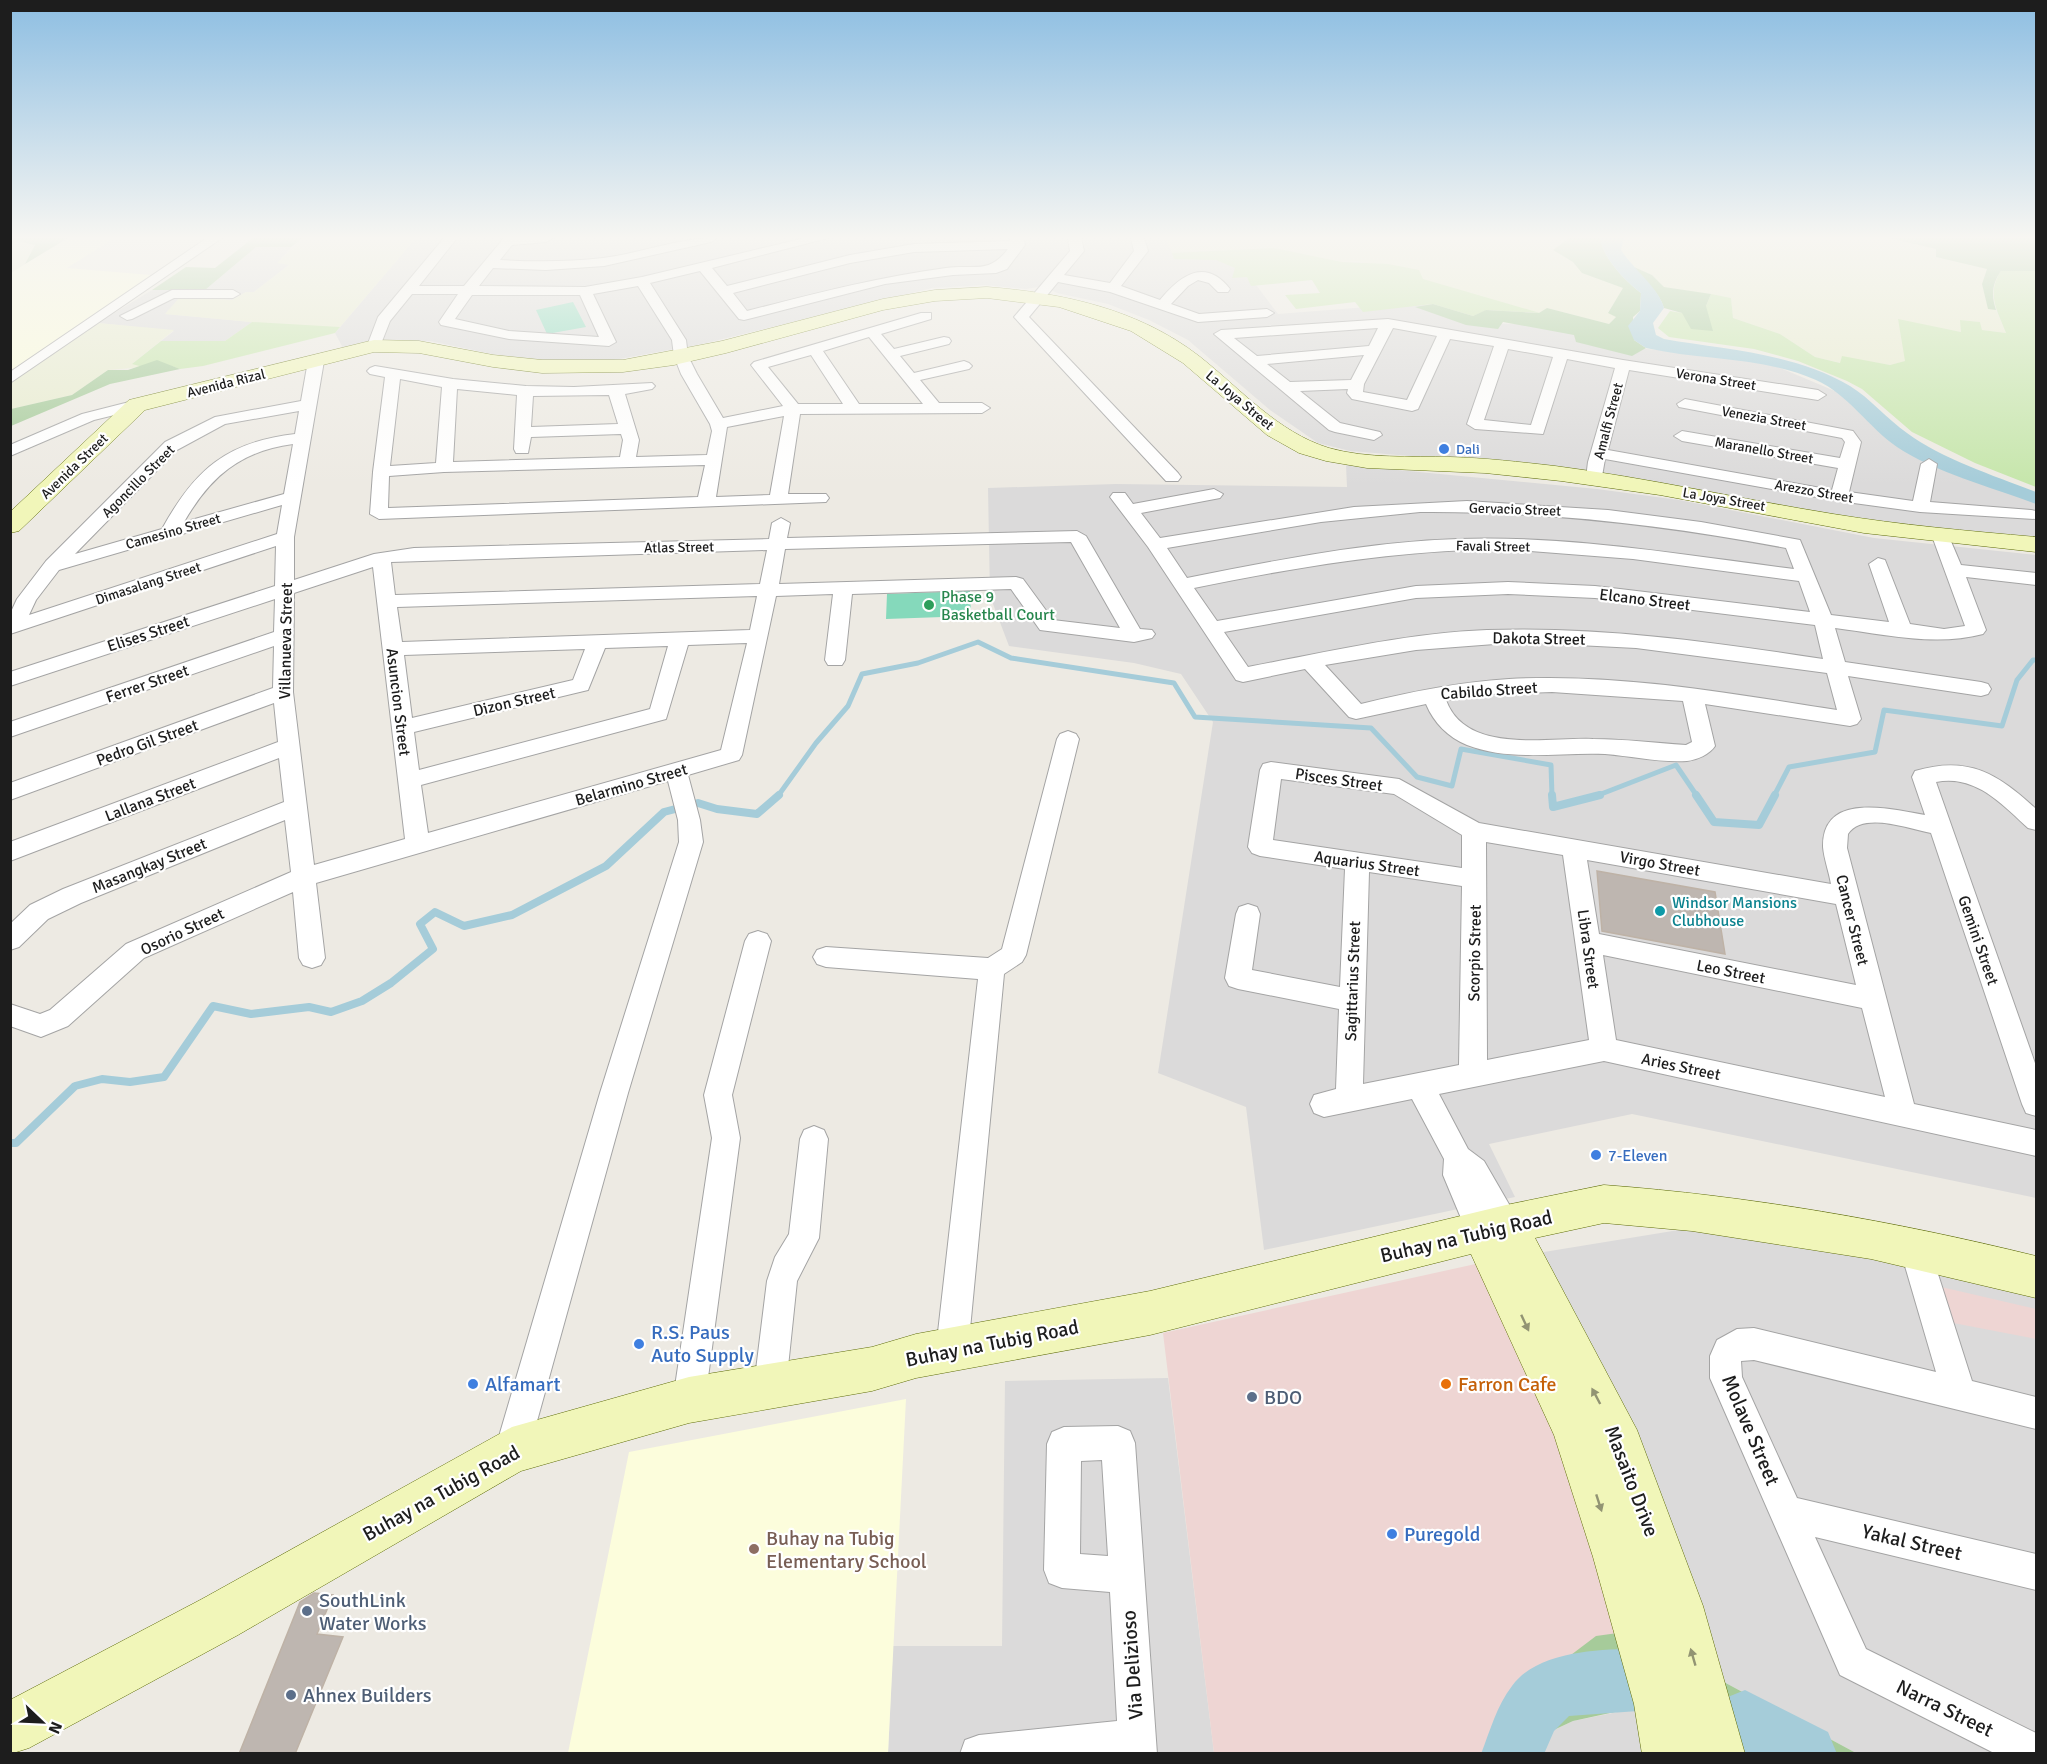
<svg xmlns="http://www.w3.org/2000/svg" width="2047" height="1764" font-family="Signika,sans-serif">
<rect width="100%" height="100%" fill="#edeae3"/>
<path fill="#dbdada" d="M416 238H1170L1226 257 1244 269 1278 314 1419 303 1482 323 1585 326 1621 347 1712 354 1773 365 1861 402 1918 453 2036 503V538L1868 522 1589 471 1350 451 1318 443 1270 410 1188 340 1149 320 1108 304 1057 293 1044 286 1026 289 985 285 932 288 702 344 608 361H546L492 354 430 341 387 340 343 348 335 333Z
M256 247H291L278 263 290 264 254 292H246L232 300 181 297 166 314 252 322 225 341H161L174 331 98 323 152 290H205Z
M1346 465 1597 489 1679 500 1874 538 2036 555V1198L1632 1114 1489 1144 1515 1197 1264 1250 1246 1107 1158 1073 1213 722 1181 674 1134 663 1009 646 990 596 988 488 1116 484 1347 487Z
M1691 1228 1921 1267 2036 1295V1753H1856L1722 1681 1741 1753H1539L1545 1734 1573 1721 1647 1706 1489 1261Z
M1168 1378 1214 1753 888 1754 893 1646H1002L1005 1381Z"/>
<path fill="#eed5d3" d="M1489 1261 1525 1344 1625 1632 1507 1704 1485 1753H1214L1163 1333Z
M1937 1286 2036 1309V1339L1948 1322Z"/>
<path fill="#fcfddc" d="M68 238 113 239 67 268 151 275 11 372 10 273Z
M906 1399 888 1753H568L629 1452Z"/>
<path fill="#e8eccf" d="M303 238H416L340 327 293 326 165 314 180 297 232 300 246 292H254L289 265 277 263Z
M1166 238H1569L1554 250 1573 262 1583 273 1624 288 1608 312 1616 317 1609 324 1547 308 1540 313 1505 304 1358 261 1342 262 1274 248 1172 253Z
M1624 238H1889L1936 249V257L1987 269 1982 284 1988 308 1996 310 2006 333 1982 330 1980 322 1961 320 1962 332 1898 320 1906 361 1890 365 1842 357 1841 363 1815 357 1780 334 1733 318 1731 298 1664 287 1652 275 1634 267 1626 259 1621 250Z
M18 241 35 245 25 264 11 273 10 245Z
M98 323 174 330 133 363 143 367 108 370 72 395 11 409V378Z"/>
<path fill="#c6e6ab" d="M1274 248 1342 262 1388 264 1419 270 1423 279 1540 313 1487 310 1473 316 1433 304 1363 312 1355 302 1296 309 1285 295 1320 293 1312 280 1251 286 1247 277 1232 278 1235 268 1216 260 1174 259 1172 253Z
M2012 269 2036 271V487L1975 463 1912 432 1862 389 1847 381 1798 361 1754 349 1669 337 1658 328 1670 311 1682 313 1706 306 1711 294 1731 298 1733 318 1780 334 1815 357 1840 363 1842 356 1890 365 1905 361 1898 319 1961 332 1960 320 1980 322 1982 330 2006 333C1997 310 1986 294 2001 271Z
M252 322 340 327 335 333 203 366 180 369 157 361 143 367 132 364 161 341H225Z"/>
<path fill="#a6cb9a" d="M11 238H68L25 264 35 245 18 241 11 245Z
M253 238H303L291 247H256L205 290H152L186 267 215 268Z
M1569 238H1600C1603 258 1625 281 1641 293L1640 311 1633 317 1634 340 1646 348 1632 356 1576 342 1574 335 1503 322 1498 329 1466 325 1415 307 1433 304 1473 316 1486 310 1539 313 1547 308 1609 324 1616 317 1608 313 1623 288 1582 273 1573 262 1553 250Z
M1889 238H2036V271H2001C1992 284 1991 295 1996 310L1988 309 1982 284 1987 269 1936 257V249Z
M1634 267 1652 275 1664 287 1711 294 1706 306 1713 331 1691 329 1682 313 1664 308C1659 291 1645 282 1634 267Z
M157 360 180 369 110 384 11 426V409L72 395 108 370H128Z
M1625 1632 1647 1705 1573 1721 1545 1734 1539 1753 1485 1754 1506 1704 1596 1636Z
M1722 1681 1856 1753H1741Z"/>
<path fill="#85d9bb" d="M573 302 586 327 547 334 536 310Z
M970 591 971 616 886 619 887 594Z"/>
<path fill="#a5ccd9" d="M1600 238H1624L1621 250C1634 270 1658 287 1664 308L1653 323 1656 335 1664 339C1727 350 1795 353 1850 386 1871 399 1887 419 1907 433 1942 459 1995 476 2036 492V504C1994 488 1934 472 1897 447 1868 427 1849 395 1816 380 1762 356 1704 361 1646 348L1634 340 1628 326 1640 311 1641 293C1625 281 1603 258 1600 238Z"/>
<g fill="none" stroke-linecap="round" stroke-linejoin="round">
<path stroke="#a5ccd9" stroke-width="5" d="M778 796 816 743 848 706 862 674 918 663 978 642 1011 658 1174 683 1195 717 1371 728 1417 777 1452 786 1461 749 1551 765 1552 796
M1596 796 1676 765 1697 796
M1774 796 1789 767 1875 752 1884 710 2002 726 2017 680 2033 660H2036"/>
<path stroke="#a5ccd9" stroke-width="8" d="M1552 795 1553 807 1600 795
M1696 795 1714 822 1759 825 1775 795
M10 1143H16L75 1086 102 1079 130 1082 164 1077 213 1006 251 1014 309 1007 331 1012 362 1001 391 983 433 949 420 924 435 912 464 926 512 915 606 866 664 812 698 803 717 809 757 814 779 795"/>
<path fill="#a5ccd9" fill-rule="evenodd" d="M1638 1649 1660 1658 1669 1680 1660 1702 1638 1711 1569 1716 1554 1731 1544 1754H1481C1490 1731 1497 1705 1512 1686 1537 1651 1599 1649 1638 1649Z
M1745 1690 1828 1732 1837 1754H1742L1723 1743 1714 1721 1723 1699Z"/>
</g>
<path fill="#beb6b0" stroke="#beb2a6" stroke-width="1.5" d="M1597 871 1715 892 1725 954 1602 931Z
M314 1593 333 1595 317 1634 343 1637 295 1754H239L300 1602Z"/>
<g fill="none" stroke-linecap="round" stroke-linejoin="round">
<defs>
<path id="street" d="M207 238H222L10 383V372Z
M444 238H457L419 286H464L504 238H552L546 242 512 245 500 260C534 262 568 262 603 258 642 253 678 238 717 238L711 242 604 266 546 270 493 268 479 286 585 287 642 277 805 238H828L712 268 727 286 850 255 914 244 1010 241V238H1023L1025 245 1007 269 996 273 953 275 885 284 744 320 739 319 700 271 650 283 686 340 688 356 697 374 723 418 783 406 751 365 754 362 921 313H931V319L881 334 894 349 944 337 949 338 951 341 949 344 900 356 914 373 964 361 969 363 972 366 969 369 920 380 939 403H982L990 408 982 413 800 414 788 494H826L829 498 826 502 379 519 370 514 373 472 385 377 370 374 367 371 370 368 375 366 453 379 526 386 574 387 652 383 655 386 652 389 625 394 639 440 636 457 707 455 712 431 710 424 681 374 674 356 672 340 638 286 593 294 616 342 609 346 509 339 441 325 439 322 458 294H412L390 321 379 349H369L367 346 378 317ZM1008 249C988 275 975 264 946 268 878 277 813 294 747 311L733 293 850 263 914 252ZM472 295H580L599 337 509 331 455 319ZM869 337 923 404H859L823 351ZM811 355 843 404H798L768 367ZM400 379 442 387 436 463 390 466ZM457 389 517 395 514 449 516 453H528L531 437 621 434 623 440 620 457 453 462ZM609 395 618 424 531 427 533 396ZM784 416 770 495 716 497 727 427ZM705 465 698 497 388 508 389 476 444 472Z
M1068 238H1081L1084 251 1064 275 1110 283 1134 251 1131 238H1144L1148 251 1121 286 1160 300C1180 276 1205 257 1230 289L1228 292H1218L1209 283 1198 280 1188 286 1171 304 1199 314 1267 309 1274 313 1267 317 1198 322 1110 292 1058 282 1029 317 1178 473 1181 477 1178 481H1166L1014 317 1070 251Z
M172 290H233L240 294 233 298H174L132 319 127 320 120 316Z
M1388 319 1623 360 1818 390 1826 395 1818 400 1629 370 1608 450 1832 490 1838 468 1682 441 1674 436 1682 431 1840 458 1845 442 1842 438 1679 407 1677 404 1685 399 1853 431 1861 442 1849 492 1913 501 1921 464 1929 459 1937 464 1930 502 2031 510 2036 511V519L1920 512 1839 501 1605 459 1601 482H1589L1586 478 1588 462 1615 368 1567 359 1543 434 1475 429 1467 424 1494 346 1450 339 1418 409 1412 411 1352 399 1347 393 1348 389 1300 391 1340 423 1380 432 1382 435 1374 440 1335 432 1329 430 1214 334 1221 330ZM1378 328 1369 346 1257 356 1234 338ZM1393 328 1437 336 1407 400 1363 392 1364 384ZM1508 349 1553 357 1531 425 1484 420ZM1364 355 1351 380 1290 382 1267 364Z
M316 356 324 361 294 537V580L374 554 414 548 769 539 772 523 781 518 790 523 787 538 1077 531 1086 536 1140 629 1152 630 1155 634 1152 638 1134 642 1040 630 1011 589 852 594 845 660 842 665H828L825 660 833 594 776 596 742 755 739 760 688 775 700 820 703 842 628 1093 529 1450 524 1462 512 1467 500 1462 495 1450 600 1093 679 842 678 820 668 781 316 883 325 958 321 965 312 968 303 965 299 958 293 892 144 958 68 1026 41 1037 10 1026V1004L40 1014 50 1010 126 944 291 872 285 820 81 903 48 919 19 947 10 950V924L30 905 63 889 284 802 279 758 10 861V842L278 742 274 703 10 800V783L273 688 274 646 10 737V722L274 632 275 599 10 686V672L275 586 276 546 10 634V614L17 599 46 561 165 442 215 417 301 401 308 361ZM299 411 295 434C227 442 195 469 162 529L75 554 177 450 225 424ZM293 444 284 494 184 522C210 477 240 451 293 444ZM282 505 277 534 29 615 36 600 59 570ZM1071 542 1120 628 1053 620 1023 579 1016 577 779 584 785 549ZM767 550 760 584 395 595 391 562ZM373 567 405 839 314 865 293 692 294 593ZM757 596 750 630 402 642 397 607ZM747 643 721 750 428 833 421 785 666 719 688 645ZM668 646 650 709 419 770 414 732 588 690 605 648ZM585 649 573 680 412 718 404 655Z
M137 400 145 405 143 408 94 420 10 456V445L82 414Z
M1214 489 1223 494 1220 498 1141 513 1160 538 1354 507 1467 501 1608 510 1701 522 1800 540 1831 615 1889 622 1869 564 1878 558 1885 560 1910 624 1944 629 1965 626 1932 536 1935 532H1947L1961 565 2036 573V585L1966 577 1986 630 1983 634C1935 647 1883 634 1835 628L1845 662 1981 682 1988 684 1991 689 1988 694 1981 696 1848 676 1861 719 1857 724 1850 726 1705 704 1715 746C1710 754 1697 760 1687 761 1661 763 1631 756 1605 754 1559 752 1511 762 1467 745 1448 737 1434 723 1426 704L1356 719 1349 717 1305 669 1243 682 1236 680 1148 547 1110 497 1113 493H1125L1133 504ZM1420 512C1544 511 1665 525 1786 548L1794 569C1683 555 1571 535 1458 539 1367 542 1277 560 1187 578L1167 548 1321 522ZM1503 549 1633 559 1799 581 1810 612 1595 586 1508 582 1416 586 1217 621 1194 588C1297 567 1398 550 1503 549ZM1508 594 1595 598 1815 625 1823 659C1713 642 1599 626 1487 630 1407 633 1327 652 1248 667L1224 632 1416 598ZM1521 642 1636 648 1827 673 1837 710C1728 693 1619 673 1509 679 1458 682 1410 692 1361 704L1325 665 1416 650ZM1552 692 1683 701 1692 742 1686 745C1655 743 1624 739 1593 739 1548 737 1466 755 1446 700L1490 694Z
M1068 731 1076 734 1079 739 1026 955 1022 962 1004 974 968 1350 963 1361 952 1366 941 1361 936 1350 978 979 826 967 817 964 813 957 817 950 826 947 988 958 1002 949 1057 739 1060 734Z
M1271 762 1399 779 1479 823 1831 884C1829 872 1824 859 1823 847 1822 791 1891 809 1925 815L1912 777 1915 771C1969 755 1998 774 2036 809V830L2028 828C2002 804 1975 774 1936 782L2036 1066V1116L2026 1113 2022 1104 1931 833C1909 829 1863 811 1848 834L1847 848 1914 1104 2036 1130V1156L1604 1061 1439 1094 1468 1149 1484 1161 1521 1225 1517 1235 1506 1239 1496 1235 1493 1242 1482 1247 1471 1242 1443 1175 1444 1159 1412 1099 1324 1117 1314 1113 1310 1104 1314 1095 1336 1089 1339 1009 1238 989 1229 986 1225 978 1236 914 1239 907 1248 904 1257 907 1260 914 1252 970 1340 987 1345 869 1260 856 1252 853 1248 847 1260 770 1263 764ZM1281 779 1394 794 1462 835V868L1273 840ZM1486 842 1563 855 1589 1040 1487 1060ZM1587 860 1836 904 1856 985 1599 934ZM1369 872 1462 886 1459 1065 1363 1084ZM1603 955 1862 1008 1885 1097 1616 1040Z
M758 931 767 934 771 941 732 1095 740 1138 705 1400 701 1412 689 1416 677 1412 673 1400 712 1138 704 1095 745 941 749 934Z
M814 1126 824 1130 828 1139 819 1238 797 1281 786 1386 782 1398 770 1402 758 1398 754 1386 767 1281 775 1257 789 1234 800 1139 804 1130Z
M1915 1234 1926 1238 1930 1249 1972 1381 2036 1397V1429L1754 1360 1741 1361 1742 1377 1797 1498 2036 1554V1590L1815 1537 1866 1649 2036 1733V1754H1996L1840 1675 1710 1378V1356L1717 1340 1737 1329 1754 1328 1936 1372 1900 1249 1904 1238Z
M1118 1426 1130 1431 1135 1443 1157 1754H960L965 1740 979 1735 1117 1721 1110 1592 1062 1588 1049 1583 1044 1570 1047 1444 1052 1432 1064 1427ZM1102 1460 1108 1556 1080 1554 1081 1461Z"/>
<path id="secondary" d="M987 287C1063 293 1138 309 1199 356 1241 389 1277 432 1329 448 1368 459 1411 456 1450 457 1485 458 1520 462 1555 466 1648 478 1740 499 1833 514 1900 525 1968 531 2036 537V552L1864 533 1660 495 1561 481 1485 473 1367 468 1326 461 1299 453 1267 435 1183 363 1131 331 1059 307 987 298 935 301 883 310 726 353 674 365 623 372 542 373 493 367 419 353 374 352 145 410 19 531 10 533V512L129 400 374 340 419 341 493 355 542 360H623L722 341 883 299 935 290Z
M1604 1185C1750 1196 1894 1221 2036 1256V1298L1871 1259 1692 1231 1604 1223 1535 1238 1637 1430 1703 1606 1745 1754H1642L1634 1704 1593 1557 1554 1435 1471 1254 1150 1335 916 1378 872 1391 689 1423 521 1471 238 1635 29 1748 10 1754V1700L202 1599 512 1427 689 1377 872 1347 916 1334 1150 1291 1506 1205Z"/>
</defs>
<use href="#street" stroke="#a4a4a4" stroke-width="2"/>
<use href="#secondary" stroke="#5f6d0a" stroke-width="1"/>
<use href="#street" fill="#fff" fill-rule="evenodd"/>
<use href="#secondary" fill="#f1f6b9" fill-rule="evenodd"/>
</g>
<defs><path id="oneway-solid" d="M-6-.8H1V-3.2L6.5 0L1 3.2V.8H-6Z" transform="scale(1.5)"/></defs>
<g fill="#929473">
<use href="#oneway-solid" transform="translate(1525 1323) rotate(65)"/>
<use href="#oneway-solid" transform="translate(1596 1396) rotate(-118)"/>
<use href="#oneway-solid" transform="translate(1599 1503) rotate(72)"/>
<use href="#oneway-solid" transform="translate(1693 1657) rotate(-106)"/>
</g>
<linearGradient id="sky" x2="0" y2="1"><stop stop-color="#8dbee2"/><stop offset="0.49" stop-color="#f7f6f2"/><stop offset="1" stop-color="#f7f6f2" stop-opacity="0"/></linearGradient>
<rect width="2047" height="485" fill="url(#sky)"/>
<g fill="#3f7fe0" stroke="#fff" stroke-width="2">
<circle cx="1444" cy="449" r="6"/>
<circle cx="1596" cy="1155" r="6"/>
<circle cx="639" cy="1344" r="6"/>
<circle cx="473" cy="1384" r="6"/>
<circle cx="1392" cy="1534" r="6"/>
</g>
<circle fill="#2e9e5b" stroke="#fff" stroke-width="2" cx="929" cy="605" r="6"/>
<circle fill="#0f9aa8" stroke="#fff" stroke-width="2" cx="1660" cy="911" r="6"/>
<circle fill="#e8710a" stroke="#fff" stroke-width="2" cx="1446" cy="1384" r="6"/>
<g fill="#5c6f8a" stroke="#fff" stroke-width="2">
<circle cx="1252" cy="1397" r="6"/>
<circle cx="307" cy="1611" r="6"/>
<circle cx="291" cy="1695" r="6"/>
</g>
<circle fill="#8d6e63" stroke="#fff" stroke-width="2" cx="754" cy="1549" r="6"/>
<g text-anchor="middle" stroke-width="4.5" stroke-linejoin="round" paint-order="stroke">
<g font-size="14" fill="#1d1d1d" stroke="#fff">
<text transform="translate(1716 379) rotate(9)" y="5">Verona Street</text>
<text transform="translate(226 383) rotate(-14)" y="5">Avenida Rizal</text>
<text transform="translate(1240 400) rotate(40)" y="5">La Joya Street</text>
<text transform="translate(1764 418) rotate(10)" y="5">Venezia Street</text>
<text transform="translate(1608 421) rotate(-75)" y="5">Amalfi Street</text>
<text transform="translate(1764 450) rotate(10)" y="5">Maranello Street</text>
<text transform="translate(74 466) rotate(-44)" y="5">Avenida Street</text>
<text transform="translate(138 481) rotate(-45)" y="5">Agoncillo Street</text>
<text transform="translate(1814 491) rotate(10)" y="5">Arezzo Street</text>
<text transform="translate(1724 499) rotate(10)" y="5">La Joya Street</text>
<text transform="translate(1515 509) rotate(2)" y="5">Gervacio Street</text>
<text transform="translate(173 531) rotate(-16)" y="5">Camesino Street</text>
<text transform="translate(1493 546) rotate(1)" y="5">Favali Street</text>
<text transform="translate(679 547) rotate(-1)" y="5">Atlas Street</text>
<text transform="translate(148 583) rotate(-18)" y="5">Dimasalang Street</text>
</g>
<g font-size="14" fill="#366cbe" stroke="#fff" text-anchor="start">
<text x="1456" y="454">Dali</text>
</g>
<g font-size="16" fill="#27864d" stroke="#fff" text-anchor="start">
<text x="941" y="602">Phase 9<tspan x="941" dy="18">Basketball Court</tspan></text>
</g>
<g font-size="16" fill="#1d1d1d" stroke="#fff">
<text transform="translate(1645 599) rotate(7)" y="6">Elcano Street</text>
<text transform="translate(148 633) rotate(-18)" y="6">Elises Street</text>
<text transform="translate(1539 638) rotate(1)" y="6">Dakota Street</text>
<text transform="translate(285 641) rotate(-89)" y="6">Villanueva Street</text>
<text transform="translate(147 683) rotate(-19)" y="6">Ferrer Street</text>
<text transform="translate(1489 690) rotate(-4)" y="6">Cabildo Street</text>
<text transform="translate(514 701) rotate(-13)" y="6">Dizon Street</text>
<text transform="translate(399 702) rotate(83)" y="6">Asuncion Street</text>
<text transform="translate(147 742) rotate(-20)" y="6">Pedro Gil Street</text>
<text transform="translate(1339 779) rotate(8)" y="6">Pisces Street</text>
<text transform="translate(631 784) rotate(-16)" y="6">Belarmino Street</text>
<text transform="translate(150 799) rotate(-21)" y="6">Lallana Street</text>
<text transform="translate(1367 863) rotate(8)" y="6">Aquarius Street</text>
<text transform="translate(1660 863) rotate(10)" y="6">Virgo Street</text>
<text transform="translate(149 865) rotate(-22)" y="6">Masangkay Street</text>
<text transform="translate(1853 920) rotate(76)" y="6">Cancer Street</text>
<text transform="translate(182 931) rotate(-25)" y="6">Osorio Street</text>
<text transform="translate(1979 940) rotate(71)" y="6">Gemini Street</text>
<text transform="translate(1589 949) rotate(82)" y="6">Libra Street</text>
<text transform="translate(1474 953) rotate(-89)" y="6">Scorpio Street</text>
<text transform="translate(1731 971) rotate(11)" y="6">Leo Street</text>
<text transform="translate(1352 981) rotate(-88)" y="6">Sagittarius Street</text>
<text transform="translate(1681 1066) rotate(12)" y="6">Aries Street</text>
</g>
<g font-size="16" fill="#0d838f" stroke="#fff" text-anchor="start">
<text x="1672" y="908">Windsor Mansions<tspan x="1672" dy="18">Clubhouse</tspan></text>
</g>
<g font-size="16" fill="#366cbe" stroke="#fff" text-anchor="start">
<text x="1608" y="1161">7-Eleven</text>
</g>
<g font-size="20" fill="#1d1d1d" stroke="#fff">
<text transform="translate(1466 1236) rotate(-13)" y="7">Buhay na Tubig Road</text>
<text transform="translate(992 1343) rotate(-11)" y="7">Buhay na Tubig Road</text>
<text transform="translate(1751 1430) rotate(67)" y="7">Molave Street</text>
<text transform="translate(1632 1481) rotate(69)" y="7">Masaito Drive</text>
<text transform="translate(441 1493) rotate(-29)" y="7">Buhay na Tubig Road</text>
<text transform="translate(1912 1542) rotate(13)" y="7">Yakal Street</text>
<text transform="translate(1132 1665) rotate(-94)" y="7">Via Delizioso</text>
<text transform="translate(1945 1708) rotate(26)" y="7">Narra Street</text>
</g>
<g font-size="20" fill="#366cbe" stroke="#fff" text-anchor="start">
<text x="651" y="1339">R.S. Paus<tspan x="651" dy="23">Auto Supply</tspan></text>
<text x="485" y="1391">Alfamart</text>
<text x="1404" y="1541">Puregold</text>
</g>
<g font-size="20" fill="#c56008" stroke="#fff" text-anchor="start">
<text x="1458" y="1391">Farron Cafe</text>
</g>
<g font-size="20" fill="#4e5e75" stroke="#fff" text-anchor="start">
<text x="1264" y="1404">BDO</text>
<text x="319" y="1607">SouthLink<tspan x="319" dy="23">Water Works</tspan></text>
<text x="303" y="1702">Ahnex Builders</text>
</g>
<g font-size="20" fill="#785e54" stroke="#fff" text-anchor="start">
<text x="766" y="1545">Buhay na Tubig<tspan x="766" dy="23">Elementary School</tspan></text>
</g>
</g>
<rect width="2047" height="1764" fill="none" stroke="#1d1d1d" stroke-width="24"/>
<g transform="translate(42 1722) rotate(113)" stroke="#ffffff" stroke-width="4.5" paint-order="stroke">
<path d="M0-4.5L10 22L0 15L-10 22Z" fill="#1d1d1d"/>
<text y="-9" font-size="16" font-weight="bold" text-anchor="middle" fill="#1d1d1d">N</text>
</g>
</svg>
